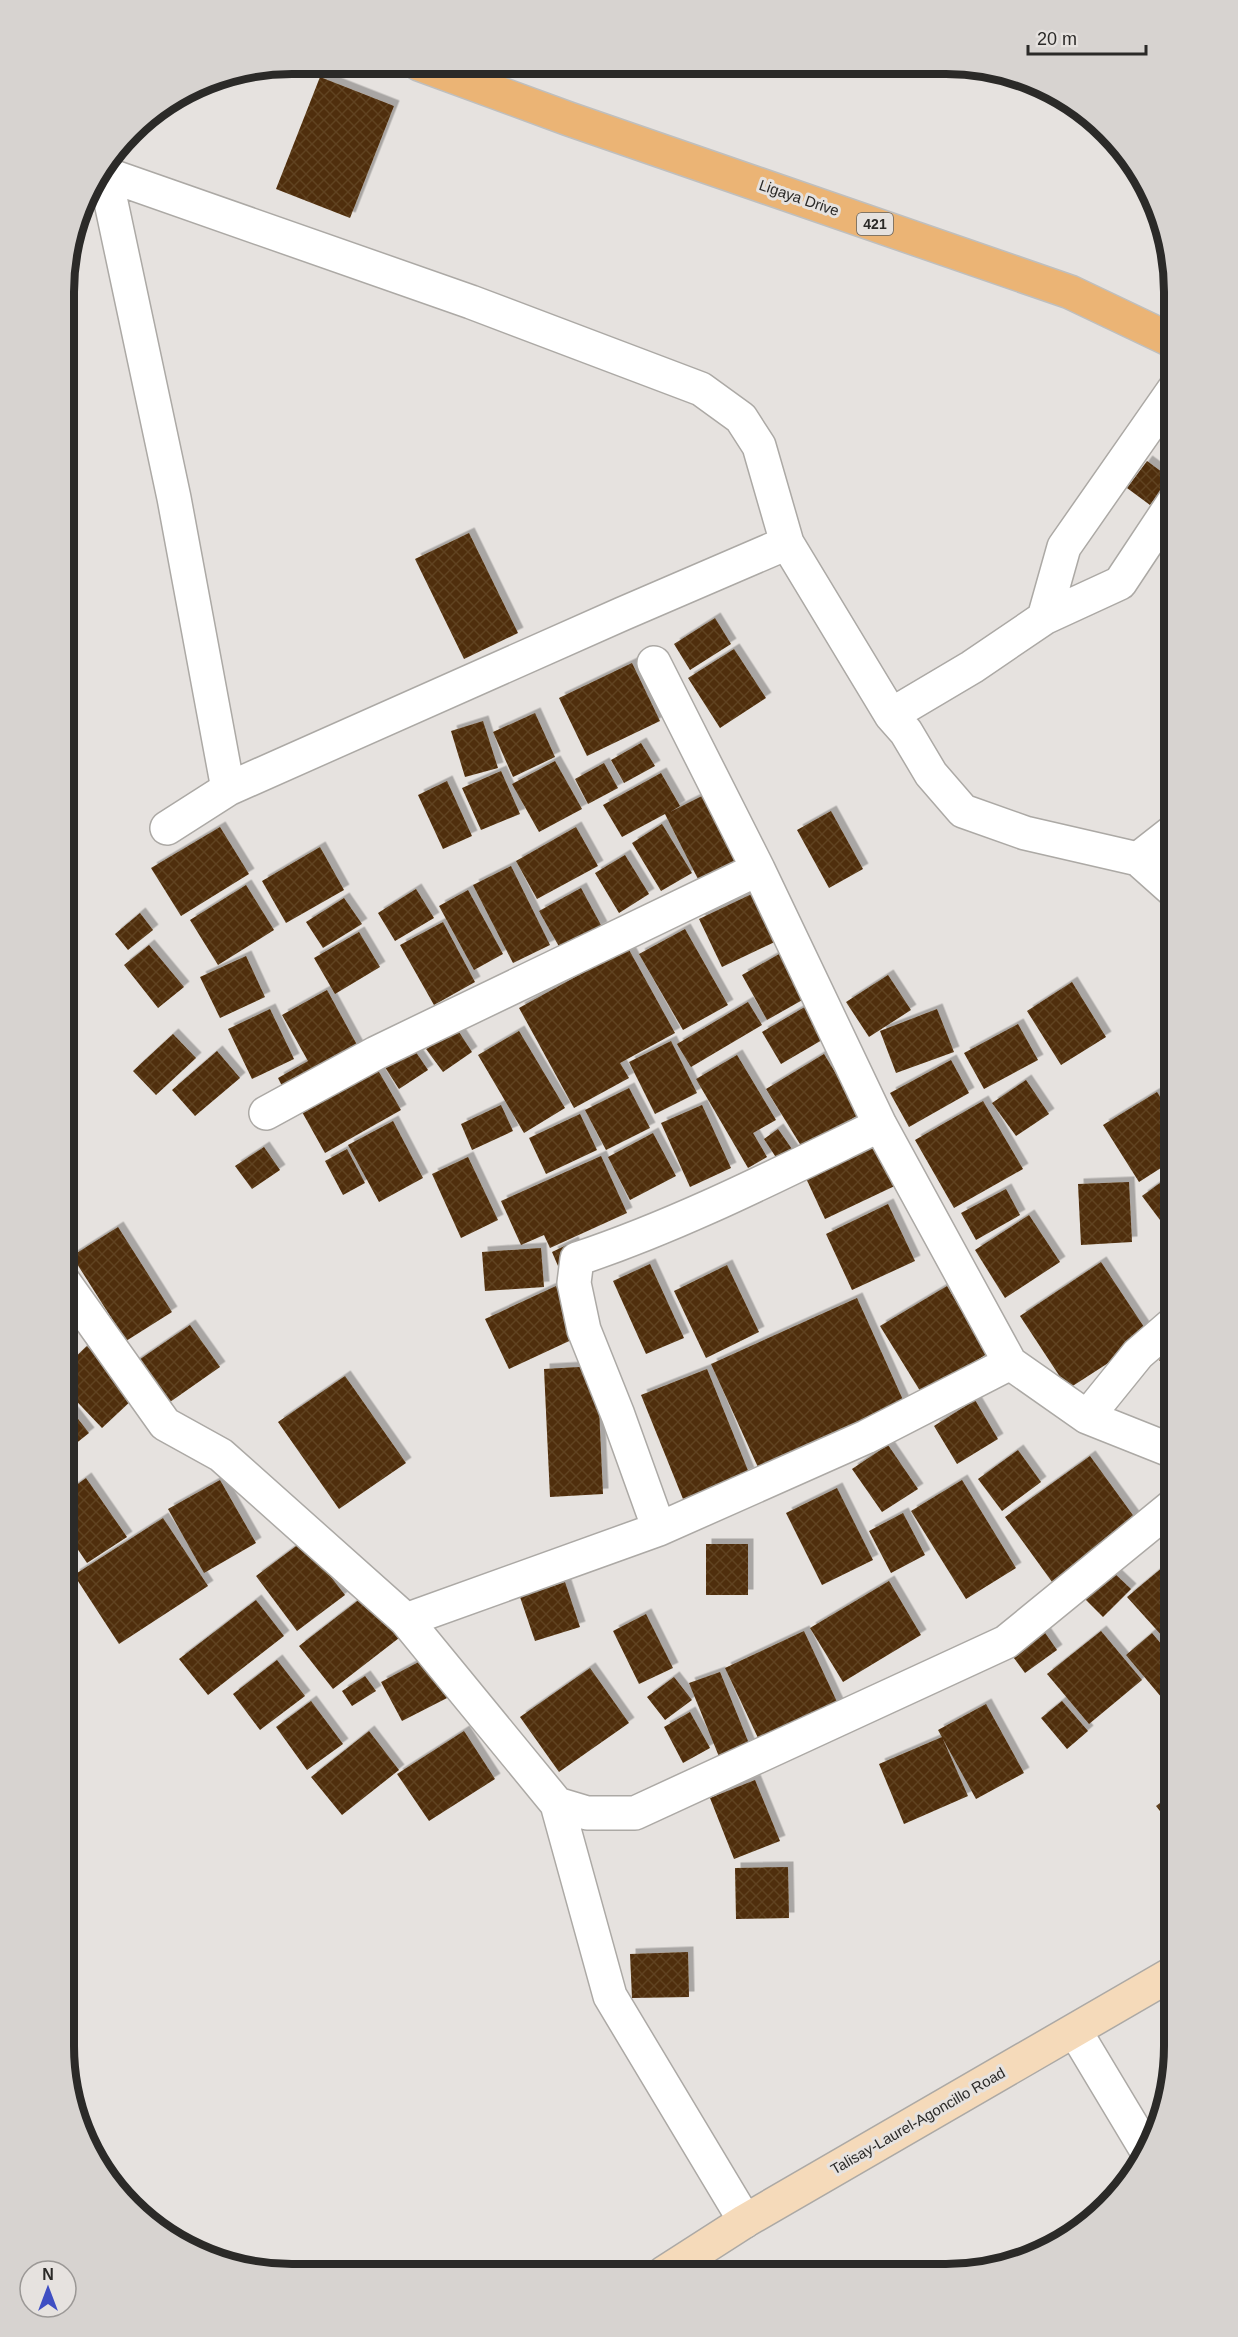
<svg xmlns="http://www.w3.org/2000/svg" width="1238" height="2337" font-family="Helvetica,sans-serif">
<defs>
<pattern id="building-cross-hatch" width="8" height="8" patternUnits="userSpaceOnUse" patternTransform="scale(1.5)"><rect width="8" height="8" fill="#4f2d09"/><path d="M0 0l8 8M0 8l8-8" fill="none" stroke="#604324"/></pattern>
<filter id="shadow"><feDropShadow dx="5.5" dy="-5.5" stdDeviation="0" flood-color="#0004"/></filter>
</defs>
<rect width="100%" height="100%" fill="#e6e2df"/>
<path fill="url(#building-cross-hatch)" filter="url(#shadow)" d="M320 77 394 106 350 218 276 189Z
M1147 461 1170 478 1150 505 1127 488Z
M469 533 518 633 464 659 415 559Z
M715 618 731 644 690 670 674 644Z
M734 649 766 698 720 728 688 678Z
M632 663 660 721 587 756 559 698Z
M535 713 555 757 513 777 493 732Z
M483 721 498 768 465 777 451 731Z
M641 743 655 766 624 783 611 760Z
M555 761 582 809 539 832 512 784Z
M604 763 618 788 588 804 575 779Z
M501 771 520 814 481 830 462 788Z
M661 773 680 806 670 812 714 790 749 859 700 883 665 814 622 837 603 805Z
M447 781 472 836 443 849 418 795Z
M831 811 863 869 829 888 797 830Z
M662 824 692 873 661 891 632 843Z
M220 827 249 874 181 916 151 868Z
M576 827 598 866 537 899 516 861Z
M320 847 344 890 286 923 262 881Z
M625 855 649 894 619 913 595 873Z
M511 866 550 945 513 963 473 885Z
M246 885 274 930 218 965 190 920Z
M581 888 602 927 561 950 539 911Z
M416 889 434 918 395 941 378 913Z
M468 890 503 954 474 970 439 906Z
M756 892 779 940 722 967 699 919Z
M344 898 362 924 323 948 306 922Z
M140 913 153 930 128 950 115 934Z
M443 922 475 982 434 1005 400 945Z
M685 929 728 1005 683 1030 639 954Z
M359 932 380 967 335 994 314 958Z
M149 945 184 987 158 1008 124 965Z
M628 948 675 1033 620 1063 629 1078 574 1108 519 1008Z
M788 949 813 994 767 1020 742 975Z
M246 956 265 997 220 1018 200 977Z
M888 975 911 1010 869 1037 846 1002Z
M1072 982 1106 1037 1061 1065 1027 1011Z
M327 990 362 1054 287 1096 278 1078 308 1061 282 1015Z
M815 1001 834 1033 781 1064 762 1032Z
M748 1002 762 1025 691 1067 677 1044Z
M270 1009 294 1059 252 1079 228 1029Z
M937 1009 954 1052 896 1073 880 1031Z
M1018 1024 1038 1060 984 1089 964 1053Z
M457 1029 472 1052 443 1072 426 1049Z
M519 1031 565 1108 524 1133 478 1055Z
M173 1034 196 1058 156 1095 133 1071Z
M671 1041 697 1093 655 1114 629 1062Z
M409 1042 428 1070 399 1089 381 1061Z
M217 1051 240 1078 195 1116 172 1090Z
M824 1054 860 1114 803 1149 766 1089Z
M737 1055 776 1120 753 1133 767 1157 748 1168 696 1079Z
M372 1060 401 1110 325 1153 297 1103Z
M951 1060 969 1093 909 1127 890 1093Z
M1026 1080 1049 1114 1016 1136 992 1103Z
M629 1088 650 1128 606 1150 585 1110Z
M1157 1092 1175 1120V1159L1139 1182 1103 1125Z
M983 1101 1023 1169 954 1208 915 1140Z
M501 1105 513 1131 472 1150 461 1124Z
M702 1105 731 1168 690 1187 661 1123Z
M580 1114 597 1150 546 1174 529 1138Z
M393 1121 423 1178 379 1202 348 1145Z
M778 1129 794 1152 779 1162 764 1139Z
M653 1133 676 1176 630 1200 608 1157Z
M880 1139 901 1183 825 1219 804 1174Z
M264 1147 280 1170 252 1189 235 1166Z
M347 1149 365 1183 343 1195 325 1161Z
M601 1156 627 1213 550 1248 544 1235 521 1245 501 1201Z
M468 1157 498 1220 461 1238 432 1174Z
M1175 1172V1222L1166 1228 1142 1196Z
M1129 1182 1132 1242 1081 1245 1078 1184Z
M1006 1189 1020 1215 976 1240 961 1213Z
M888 1204 915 1261 852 1290 826 1234Z
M1029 1215 1060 1262 1005 1298 975 1250Z
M118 1227 172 1312 126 1341 72 1256Z
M573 1242 580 1256 558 1266 552 1252Z
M541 1248 544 1287 485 1291 482 1252Z
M1101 1262 1150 1336 1068 1389 1020 1316Z
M650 1264 684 1338 646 1354 613 1281Z
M727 1265 759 1332 706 1358 674 1291Z
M556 1286 580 1336 509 1369 485 1319Z
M947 1286 987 1354 922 1394 880 1326Z
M857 1298 908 1411 762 1476 711 1364Z
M190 1325 220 1367 160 1409 130 1366Z
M87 1346 135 1397 102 1428 64 1388V1368Z
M1175 1347V1377L1159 1360Z
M597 1366 603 1494 550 1497 544 1369Z
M707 1369 749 1473 683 1499 641 1395Z
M345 1376 406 1463 339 1509 278 1422Z
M1175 1386V1422H1174L1163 1390Z
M975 1400 998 1439 957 1464 934 1426Z
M64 1401 89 1433 64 1453Z
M888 1445 918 1489 882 1512 852 1469Z
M1018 1450 1041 1482 1002 1511 978 1479Z
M1090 1456 1140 1525 1055 1586 1005 1517Z
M86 1478 127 1537 87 1563 64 1529V1494Z
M220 1480 256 1543 204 1573 168 1509Z
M962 1480 1016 1568 966 1599 911 1511Z
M837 1488 873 1560 822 1585 786 1513Z
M903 1513 925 1555 891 1573 869 1531Z
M163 1518 208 1586 119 1644 74 1575Z
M303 1541 345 1595 297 1631 256 1576Z
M706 1544H748V1595H706Z
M1175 1558V1577L1165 1567Z
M1163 1567 1175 1581V1627L1163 1637 1127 1597Z
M1112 1571 1131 1589 1103 1617 1084 1598Z
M889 1581 921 1635 843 1682 810 1628Z
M565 1582 580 1627 535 1641 520 1597Z
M365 1595 399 1638 333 1689 299 1646Z
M256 1600 284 1636 208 1695 179 1659Z
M646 1614 673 1668 639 1684 613 1631Z
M1041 1627 1057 1650 1025 1673 1008 1650Z
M804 1631 838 1704 759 1740 725 1668Z
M1101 1631 1142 1680 1089 1724 1047 1674Z
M1152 1633 1168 1652 1175 1646V1687L1162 1698 1126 1655Z
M428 1657 449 1697 402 1721 381 1682Z
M277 1660 305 1696 260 1730 233 1694Z
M590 1668 629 1723 559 1772 520 1717Z
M720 1672 750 1746 720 1759 689 1683Z
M365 1676 376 1691 352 1706 342 1691Z
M674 1677 692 1700 665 1720 647 1697Z
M311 1701 343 1744 307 1770 276 1727Z
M1062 1701 1088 1731 1067 1749 1041 1718Z
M986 1704 1024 1773 976 1799 938 1730Z
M690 1712 710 1748 683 1763 664 1727Z
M369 1731 399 1770 342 1815 311 1777Z
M464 1731 495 1779 429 1821 397 1774Z
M942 1737 968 1796 904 1824 879 1764Z
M755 1780 780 1841 734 1859 710 1798Z
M1175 1792V1830L1156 1806Z
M788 1867 789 1918 736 1919 735 1868Z
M688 1952 689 1997 632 1998 630 1954Z"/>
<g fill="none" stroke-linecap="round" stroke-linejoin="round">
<defs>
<path id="street" d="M100 172 471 302 701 389 741 418 759 446 787 543 891 715 906 732 931 774 963 811 1025 833 1138 859 1175 892
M105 174 174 498 228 789
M1044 618 1064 547 1175 388
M654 663 758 869 880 1125 1010 1363 1087 1417 1175 1452
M891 715 972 667 1044 618 1120 583 1175 500
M167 828 228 789 622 614 787 543
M1138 859 1175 830
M266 1113 376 1053 758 869
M64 1282 165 1424 221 1455 406 1620 557 1804 587 1813H635L1006 1642 1175 1504
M1087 1417 1138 1354 1175 1322
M659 1529 618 1415 584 1330 574 1283 577 1259C682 1224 781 1173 880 1125
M406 1620 659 1529 866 1437 1010 1363
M557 1804 610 1996 745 2221
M1075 2031 1147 2151"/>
<path id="secondary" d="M664 2273 745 2221 1175 1972"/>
<path id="primary" d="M419 64 569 119 1070 292 1175 342"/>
</defs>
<use href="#street" stroke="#aca9a5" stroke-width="36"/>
<use href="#secondary" stroke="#aca9a5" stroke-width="36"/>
<use href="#primary" stroke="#bfbfbe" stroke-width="36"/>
<use href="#street" stroke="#fff" stroke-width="33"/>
<use href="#secondary" stroke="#f5daba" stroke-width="33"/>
<use href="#primary" stroke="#ebb475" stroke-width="33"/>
</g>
<g text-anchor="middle" stroke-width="6" stroke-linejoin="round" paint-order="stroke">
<rect fill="#e6e2df" stroke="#63615f" stroke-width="1.5" x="857" y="213" width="36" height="22" rx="4.5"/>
<g font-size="14" font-weight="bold" fill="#2b2a28">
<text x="875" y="229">421</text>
</g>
<g font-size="15" fill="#2b2a28" stroke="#e6e2df">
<text transform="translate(799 198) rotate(19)" y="5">Ligaya Drive</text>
<text transform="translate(918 2121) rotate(-30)" y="5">Talisay-Laurel-Agoncillo Road</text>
</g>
</g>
<path d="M0 0H1238V2337H0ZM292 74H946A218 218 0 0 1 1164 292V2046A218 218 0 0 1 946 2264H292A218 218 0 0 1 74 2046V292A218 218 0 0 1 292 74Z" fill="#d7d3d0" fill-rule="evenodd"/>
<path fill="none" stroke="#2b2a28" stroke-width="8" d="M292 74H946A218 218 0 0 1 1164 292V2046A218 218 0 0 1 946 2264H292A218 218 0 0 1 74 2046V292A218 218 0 0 1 292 74Z"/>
<g transform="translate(48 2289)"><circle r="28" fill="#e6e2df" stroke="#9b9896" stroke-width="1.5"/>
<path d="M0-4.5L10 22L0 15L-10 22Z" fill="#3f4fc3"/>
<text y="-9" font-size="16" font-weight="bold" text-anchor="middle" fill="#2b2a28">N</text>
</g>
<path d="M1028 45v9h118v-9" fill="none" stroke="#2b2a28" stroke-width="3"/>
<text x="1037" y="45" font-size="18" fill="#2b2a28" stroke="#e6e2df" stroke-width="4.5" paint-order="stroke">20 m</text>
</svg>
